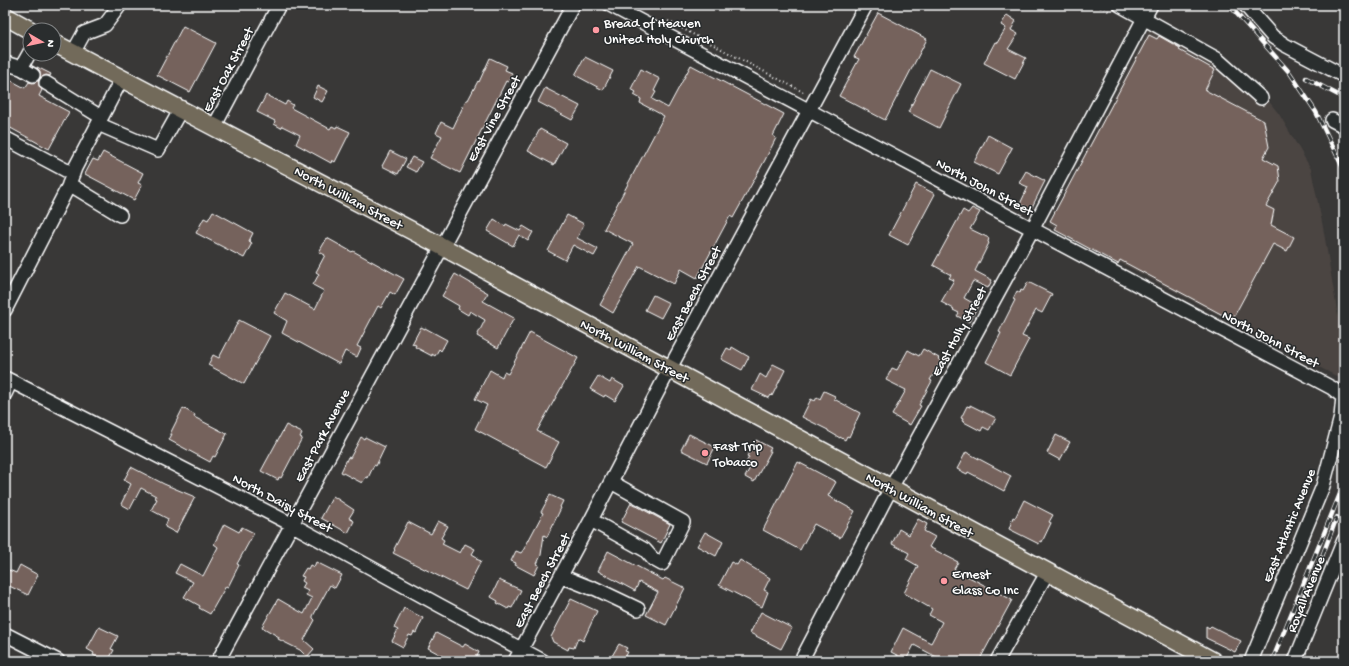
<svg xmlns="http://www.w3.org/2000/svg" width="1349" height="666" font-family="'Gochi Hand',sans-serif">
<rect width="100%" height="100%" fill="#393837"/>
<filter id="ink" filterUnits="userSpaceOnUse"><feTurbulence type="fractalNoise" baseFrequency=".025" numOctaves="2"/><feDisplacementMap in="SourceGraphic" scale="8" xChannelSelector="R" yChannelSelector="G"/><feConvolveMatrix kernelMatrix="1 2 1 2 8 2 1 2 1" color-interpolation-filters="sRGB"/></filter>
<g filter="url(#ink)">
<path fill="#4b4542" d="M1151 26 1250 78 1279 114 1311 169 1323 227 1344 352V365L1340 378 1048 225Z"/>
<path fill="#74625c" stroke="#fff" d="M878 13 927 39 885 120 839 96 859 59 854 57Z
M1007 15 1016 21 1011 30 1018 34 1008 49 1026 58 1015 79 984 63 995 42 997 43 1006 28 1001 25Z
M183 26 216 43 190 92 157 75Z
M1149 35 1157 39 1159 36 1180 48 1179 50 1215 70 1205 90 1264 121 1269 147 1263 158 1278 166 1280 181 1266 206 1274 210 1271 225 1294 237 1287 251 1273 244 1232 320 1120 260 1118 264 1055 230 1057 225 1050 221Z
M585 57 613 71 603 90 575 75Z
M490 58 507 66 505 70 512 73 508 82 506 81 460 173 430 158 442 136 436 133 441 122 453 128 466 100H468L478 81 479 82Z
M691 65 784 114 773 136 776 138 765 160 733 218 730 216 697 278 681 269 674 284 639 266 613 313 600 305 633 244 604 229 664 116 640 103 641 99 634 95 636 92 631 89 641 69 660 79 654 91 656 92 652 99 668 108Z
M37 67 51 74 50 76 46 75 40 78V71L37 68Z
M930 69 961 84 939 128 908 112Z
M10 80 25 88 29 82 33 83 39 80V86L42 90 39 96 69 112 49 149 5 125V90Z
M318 86 328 91 322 102 313 97Z
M545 88 580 106 572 120 538 102Z
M266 95 285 105 287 101 293 105 291 108 330 129 332 126 336 128 337 126 350 132 335 162 332 160 331 163 296 144 300 135 282 126 281 128 274 124 275 121 257 112Z
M540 129 566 143 554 165 528 151Z
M988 135 1012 148 998 174 974 162Z
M390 151 406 159 398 174 382 166Z
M103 152 143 173 138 183 142 185 134 200 85 174 93 159 98 161Z
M412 157 422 162 416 172 406 167Z
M1026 171 1045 181 1031 209 1020 204 1028 187 1019 183Z
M916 184 935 194 908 245 889 235Z
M972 208 980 212 970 229 989 238 988 242 989 243 975 271 992 280 988 288 973 281 964 298 978 306 969 322 957 316 959 313 953 310 954 309 941 302 954 280 949 278 951 275 933 265 963 210 968 213Z
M213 211 253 233 249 241 252 243 244 258 196 233 204 218 208 220Z
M567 215 584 224 577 238 598 249 594 256 573 245 565 260 548 251Z
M494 219 505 226 506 224 520 231 523 226 533 232 528 241 519 235 513 246 487 231Z
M327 238 352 252 353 251 404 279 395 295 390 292 381 308 378 306 357 346 361 348 357 357 345 351 339 364 282 333 287 321 274 313 285 293 315 309 324 291 313 285 319 274 316 272 325 255 319 252Z
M455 274 488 293 483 301 514 318 498 348 477 336 485 320 470 311 468 315 458 309 459 306 442 296Z
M1028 282 1052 294 1042 313 1036 310 1022 336 1029 339 1010 375 986 362 1001 333 999 332 1015 300 1013 299 1017 291 1020 293 1021 290 1023 291Z
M653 295 669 303 661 318 645 310Z
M239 320 270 336 244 384 208 365 213 355 219 358Z
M421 327 425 329V328L447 340 441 351 439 349 435 356 432 354V356L415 347 416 345 412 344Z
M530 332 578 358 537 431 559 442 546 467 475 429 487 405 475 399 490 370 502 377 504 372 508 374Z
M732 347 749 357 742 370 721 359 727 348 731 350Z
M923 349 939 358 938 359 941 361 930 380 932 381 919 405 921 406 910 425 892 415 906 390 886 380 892 368 897 370 908 350 919 356Z
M773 364 785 370 772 396 771 395 769 398 752 390 760 374 766 378Z
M598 376 610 383 612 379 624 386 615 401 605 395 604 397 590 389Z
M824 391 835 396 834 399 860 413 849 437 847 436 845 440 840 437V438L828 431V430L802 417 811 399 815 401 817 397 820 399Z
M970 405 996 418 989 430 983 427 981 431 962 421 963 419 961 418 967 406 970 407Z
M183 408 195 415 194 417 227 434 215 457 213 456 210 462 169 440 172 434H170Z
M286 425 302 433 300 437 302 438 281 478 279 477 278 480 261 471Z
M689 434 715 447 707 463 681 450Z
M1056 435 1070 442 1060 460 1047 453Z
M361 437 364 439 365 437 385 447 376 466 374 465 368 478 366 477 362 483 341 472 348 457 350 458Z
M756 440 771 448 769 451H771L754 482 745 477 751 466 746 463 749 457 747 456Z
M966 452 1011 476 1004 491 968 472 967 474 957 469Z
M798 462 836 482 828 496 855 511 840 538 814 524 800 550 763 530Z
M131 467 164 484 195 497 176 533 165 527 168 519 151 510 157 499 155 498 156 496 141 488 130 509 121 504 131 484 124 480Z
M550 495 563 501 560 507 561 508 547 537 544 535 541 555 537 564 539 565 534 575 515 565 516 563 511 561 516 551 521 553 524 549 543 513 541 512Z
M333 496 354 510 349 518 354 521 348 533 321 518Z
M1024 500 1053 515 1049 522 1051 523 1042 542 1040 541 1039 544 1009 529 1013 517 1015 518Z
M631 503 670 524 661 543 621 522Z
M918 519 927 524 924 531 935 537 929 547 958 562 954 569 1012 600 979 661H944L914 645 906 660 891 652 903 628 931 643 942 622 929 615 932 609 904 593 918 566 906 559 909 553 892 544 899 529 909 535Z
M438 521 448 526 441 538 444 540 442 544 460 553 465 544 475 549 472 554 477 557 476 559 481 561 466 590 393 553 395 550 394 549 408 522 431 534Z
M224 524 239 532 242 527 254 533 237 564 239 565 228 587 226 586 210 614 199 608 200 606 184 597 193 582 175 573 180 564 203 576 218 547 214 544Z
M705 532 723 542 716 556 697 546Z
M608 551 663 580 665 578 685 588 666 625 646 615 658 592 639 582 635 591 598 571Z
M740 560 770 578 764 590 768 592 762 607 719 585 731 562 737 565Z
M316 562 342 575 335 588 330 585 313 616V618L315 620 304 640 314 649 307 657 300 650 278 639 279 637 262 627 278 599 304 614 312 598 306 595 308 591 302 588 305 583 302 581 304 577 301 576 306 568 308 569 310 565 314 567Z
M20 565 38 575 28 595 5 584V578L9 570 16 573Z
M499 580 521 590 512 608 509 607 508 609 497 603 498 601 491 597Z
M571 599 597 611 583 641 578 638 574 648 569 647 568 650 553 642 551 637Z
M404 608 423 618 416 633 414 632 412 636 409 635 403 647 392 641 398 630 394 628Z
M761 612 792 628 781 649 750 633Z
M1206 626 1209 628 1211 626 1241 641 1235 652 1206 638Z
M99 627 118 636 111 649 114 650 108 661H105L93 655 94 653 87 649Z
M436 633 463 647 465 644 479 652 475 661H452L428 648Z
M619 644 627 648 625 651 628 652 623 661H609Z"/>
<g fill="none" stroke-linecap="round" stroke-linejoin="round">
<defs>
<path id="minor" d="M610 5 1332 388 1343 397 1341 417 1323 486 1251 661
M1120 5 1217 59 1261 98
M1245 5 1273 37 1285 45 1344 76
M73 53 84 33 105 25 120 5
M5 63 21 68 33 75
M21 68 30 52
M46 83 101 117
M1332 120 1344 126
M98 124 158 150 181 109
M214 127 279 5
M5 138 73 174
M69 184 120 215
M5 310 68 187 75 168 122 78
M5 378 291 524 439 605 543 661
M5 394 11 381
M591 520 645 550 653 559 662 564 683 522 611 482
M561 576 591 588H594L638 609
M5 634 58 661
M218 661 573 5
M515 661 591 520 670 368 866 5
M801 661 891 488 1032 230 1151 5
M997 661 1047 573
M1295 661 1344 540"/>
<path id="major" d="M5 16 30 30
M54 43 441 246 1213 661"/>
</defs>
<use href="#minor" stroke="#fff" stroke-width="16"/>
<use href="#major" stroke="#fff" stroke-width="20"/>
<path stroke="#fff" stroke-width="2" stroke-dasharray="1 3" stroke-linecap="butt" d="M1097 5 1110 12
M668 21 805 93"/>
<use href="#minor" stroke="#2a2d2e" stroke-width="13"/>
<use href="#major" stroke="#726b5a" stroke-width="17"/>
<defs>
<path id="rail" d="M1229 5 1290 73 1316 112 1344 170
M1306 78 1344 98
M1300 605 1321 559 1337 517
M1272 661 1344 484"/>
</defs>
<use href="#rail" stroke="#fff" stroke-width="4.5"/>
<use href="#rail" stroke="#2a2d2e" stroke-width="3" stroke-dasharray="9" stroke-linecap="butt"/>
</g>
</g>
<g fill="#ff9aa2" stroke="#2a2d2e" stroke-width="1.5">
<circle cx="596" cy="30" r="4"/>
<circle cx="705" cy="453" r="4"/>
<circle cx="944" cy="581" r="4"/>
</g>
<g text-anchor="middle" stroke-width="3" stroke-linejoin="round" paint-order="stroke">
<g font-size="14" fill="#fff" stroke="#2a2d2e" text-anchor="start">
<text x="604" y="27">Bread of Heaven<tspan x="604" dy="16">United Holy Church</tspan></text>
<text x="713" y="450">Fast Trip<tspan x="713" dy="16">Tobacco</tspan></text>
<text x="952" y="578">Ernest<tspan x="952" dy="16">Glass Co Inc</tspan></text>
</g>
<g font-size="14" fill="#fff" stroke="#2a2d2e">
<text transform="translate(227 69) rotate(-62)" y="5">East Oak Street</text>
<text transform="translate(493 118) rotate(-61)" y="5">East Vine Street</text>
<text transform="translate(985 186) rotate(28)" y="5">North John Street</text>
<text transform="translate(349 197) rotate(28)" y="5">North William Street</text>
<text transform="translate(692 293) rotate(-62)" y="5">East Beech Street</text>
<text transform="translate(958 331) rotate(-61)" y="5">East Holly Street</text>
<text transform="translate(1271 338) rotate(28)" y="5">North John Street</text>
<text transform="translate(635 350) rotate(28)" y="5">North William Street</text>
<text transform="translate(321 435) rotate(-62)" y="5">East Park Avenue</text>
<text transform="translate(283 502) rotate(28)" y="5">North Daisy Street</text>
<text transform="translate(920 504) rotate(29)" y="5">North William Street</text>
<text transform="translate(1288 525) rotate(-68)" y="5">East Atlantic Avenue</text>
<text transform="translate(541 580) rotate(-62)" y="5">East Beech Street</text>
<text transform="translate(1305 594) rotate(-68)" y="5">Royall Avenue</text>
</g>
</g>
<rect width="1349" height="666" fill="none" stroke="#2a2d2e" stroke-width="20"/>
<rect x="10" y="10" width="1329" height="646" fill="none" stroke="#fff" stroke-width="1.5" filter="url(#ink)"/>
<g transform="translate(42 42) rotate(99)"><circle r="19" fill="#2a2d2e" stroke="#7f8182"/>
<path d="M0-3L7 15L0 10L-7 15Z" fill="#ff9aa2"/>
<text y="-6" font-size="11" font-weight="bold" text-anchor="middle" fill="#ffffff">N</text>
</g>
</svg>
